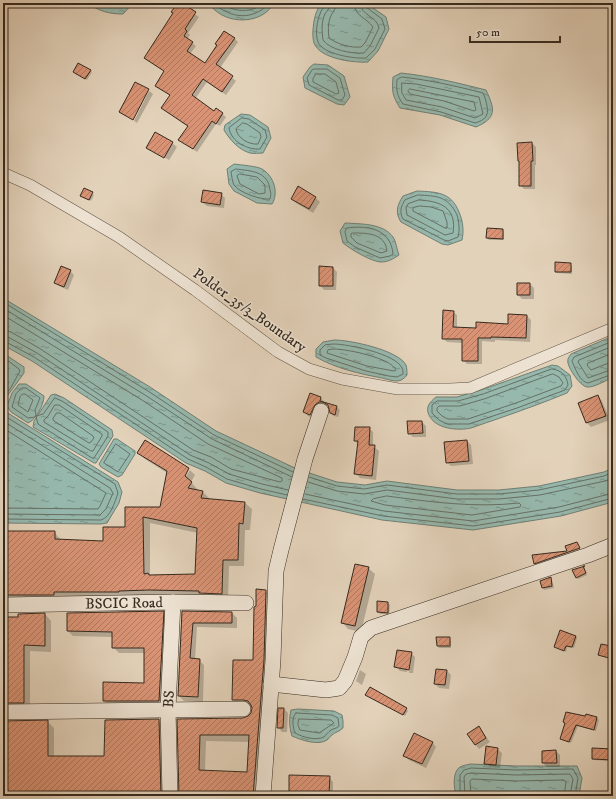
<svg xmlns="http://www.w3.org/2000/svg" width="616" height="799" font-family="'IM FELL DW Pica',serif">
<defs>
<pattern id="water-ripples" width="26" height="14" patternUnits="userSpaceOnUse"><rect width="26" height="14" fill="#96b8ad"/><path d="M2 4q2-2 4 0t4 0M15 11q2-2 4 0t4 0" fill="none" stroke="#7b968c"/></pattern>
<pattern id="building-hatch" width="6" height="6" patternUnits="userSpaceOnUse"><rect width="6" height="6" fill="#d99374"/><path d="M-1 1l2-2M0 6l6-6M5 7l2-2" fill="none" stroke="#b1785f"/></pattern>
</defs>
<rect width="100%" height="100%" fill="#e3d2ba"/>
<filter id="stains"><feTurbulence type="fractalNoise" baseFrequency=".005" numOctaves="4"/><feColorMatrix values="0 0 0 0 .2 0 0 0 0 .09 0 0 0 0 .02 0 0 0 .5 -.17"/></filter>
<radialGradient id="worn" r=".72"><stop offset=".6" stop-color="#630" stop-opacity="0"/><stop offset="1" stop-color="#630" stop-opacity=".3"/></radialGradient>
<path fill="url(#water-ripples)" stroke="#707f74" d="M87 3H133L123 14C109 14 99 11 87 3Z
M207 3H274C264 21 239 24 222 15 216 12 212 7 207 3Z
M324 3H366L386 17 389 29 378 51 368 62C354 63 320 59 314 43 312 36 313 28 314 21 316 13 317 7 324 3Z
M314 64 328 65 344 76 350 97 344 105 337 104 305 88 303 77 310 67Z
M401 73C430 76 458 83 486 90 495 109 497 118 476 127L440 115 400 108C392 95 392 92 393 77Z
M241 114 250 115 268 127 271 138 263 153C259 153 254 154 250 153 239 150 230 140 224 130L225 125Z
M234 164C241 165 256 166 262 169 274 176 279 193 272 204L257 203 234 191 229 184 227 169Z
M417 191C437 192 451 192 459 212 463 221 464 231 462 240L448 245 442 244 401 222C395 213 397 205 403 196Z
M345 223C360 224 383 223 393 237 396 241 397 250 399 255 393 259 388 262 381 262 372 262 350 249 343 243L340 231Z
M3 298 150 387 216 431 297 469 337 482 365 485 387 481 457 490H499L539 486 604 472 613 468V502L561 516 473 530 382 520 260 493 226 483 205 471 186 463 32 361 3 345Z
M613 336V377C607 380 593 388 587 387 580 386 569 369 568 363 567 359 569 357 571 354Z
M334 340C350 340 398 350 406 365 407 368 407 372 407 375 405 378 401 381 397 381 392 381 386 379 382 378 360 374 335 368 316 357V349L323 342Z
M3 353 24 367V373L3 402Z
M552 365 558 366 570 375 572 386 567 393C545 402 523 410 500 418 490 421 481 425 471 428 458 431 435 429 429 415 425 407 430 402 436 397H457L481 390Z
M19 384H26L44 396C44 404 36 420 28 423L11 412 7 406 12 393Z
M55 394 64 398 112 430 113 436 96 463H94L33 427 34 421 51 395Z
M3 410 118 482 122 492 119 503 107 523 101 524 3 523Z
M114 439H117L135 451V454L122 475 118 477 101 467 99 464Z
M298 709 334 711 342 715 343 721V728C339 732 335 732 332 735 330 736 329 739 327 740 318 746 301 740 292 736 289 726 289 719 291 710Z
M470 764 516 766H577L582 778 579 796H456C454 788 452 772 460 767 463 765 468 765 470 764Z"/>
<path fill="#0003" fill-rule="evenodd" d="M179 3 199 17 188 33 190 35 187 39 196 46 190 54 205 64 234 38 238 42 220 68 236 81 226 95 207 82 195 99 214 112 216 109 226 117 220 126 216 124 197 152 180 140 188 127 162 108 171 96 156 86 165 72 149 61Z
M90 70 92 72 87 80 76 74Z
M149 91 153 94 137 123 134 121Z
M172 143 177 147 168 162 169 160 150 149V151L147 148Z
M532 143 536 147V165H535V189H524L520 185Z
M298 187 316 198 320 202 313 213 296 203 292 198Z
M84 189 94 195 91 201 81 196Z
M221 194 225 198 224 208 207 206 202 202Z
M503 230 504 232V240H489L487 238Z
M570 264 572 266V274L557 273 556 271Z
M333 268 337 272 336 290H324L320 285Z
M70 271 74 275 68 290 59 286 55 282Z
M530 284 534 288V299H522L518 295Z
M453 312 457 315V329H477L509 325 527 316 531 320 530 342 495 340V342L482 341V364H467L463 360V343L447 342 443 338Z
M598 396 602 401 610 420 591 427 587 423Z
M321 398 324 402 323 403 337 407 340 410 338 417 334 416 331 413 328 405H323L314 418 308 416 304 412Z
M422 422 426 426V437H413L409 433Z
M369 428 373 432V446L379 451 376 480 360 478 356 474 358 444 355 441Z
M467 441 471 445 473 464 451 466 447 462Z
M145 442 189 469 183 481 190 470 195 475 191 482 198 490H197L202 491 209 498V500L245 503 252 509 250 530H245L244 566H229L228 600 3 601V531L54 532 61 540 104 542 126 528V508H161L167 473 145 459 139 453ZM150 523 198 533 196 575 150 576Z
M577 543 581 550 537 565 535 563 568 551Z
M584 567 587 575 578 579 573 570Z
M368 568 375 574 361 632 348 629 342 622Z
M550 578 552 580 554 588 544 590 543 588 541 581Z
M266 591 273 597 260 796H180L178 720 243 719 248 717 252 714 253 707 239 706 233 700 254 661 257 606ZM206 741 249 742 247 773 205 772Z
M378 603H388L390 605 389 614H380L378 612Z
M163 612 169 618 165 706H109L104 701 145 684V653H119L113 647V637L73 636 68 631Z
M183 612 232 613 237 618V628L197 627 195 660H199L204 665 203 702 184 701 179 696Z
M45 614 51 621V652L30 651V709L3 713V618H19Z
M575 636 577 638 574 648 567 647 566 652 556 647Z
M437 638H449L451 640V648H439L438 646Z
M602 645 611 647 613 649 610 659 601 656 599 655Z
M411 653 415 657 413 673H409L412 655H410L407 672 400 671 396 667Z
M360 670 366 674 362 685 356 681Z
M447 671 451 675 449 689 439 688 435 684Z
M613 688V707L609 703Z
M366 695 406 709 408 711 405 716Z
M284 709 288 713 287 732H282L278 727Z
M586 715 597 718 599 720 596 731 578 726 571 743 561 739 566 724 586 717Z
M159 720 165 727 167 796H3V722L47 721 54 728V757H105Z
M479 727 490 742 479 749 475 744Z
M432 742 436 747 426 768 409 760 405 756Z
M497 749 502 753 500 768 490 767 485 763Z
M613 750V764H611L609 761 594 760 593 759Z
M556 751 560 755V767H547L543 763V752Z
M329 777 333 782V796H273V794H290Z"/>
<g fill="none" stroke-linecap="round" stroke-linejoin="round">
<path stroke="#667166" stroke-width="1" d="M213 3C232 19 252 21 270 3
M221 3C233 12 252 14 263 3
M325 3C325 8 321 9 320 14 317 21 315 34 318 42 322 54 355 59 366 58L375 49 385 29 382 19 366 7 365 3
M330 3C330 9 327 10 325 14 321 21 322 33 323 40 330 50 352 54 364 53L370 46 379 28C377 16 361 16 360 3
M336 3C336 10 332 12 330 18 328 23 328 32 329 38 337 44 350 48 361 47L365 43 373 27C366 17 355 17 354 3
M315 69H327L340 78 345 95 342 100H338L309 85 307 78 312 70Z
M316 74H325L336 82 339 93 336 94 313 82V79Z
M402 77C429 80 456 86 483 93 485 97 486 101 487 106 489 116 485 120 475 123L441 112 403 104C397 96 396 90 397 80Z
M402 83 416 84 479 97 483 114 475 118 442 107 406 100 402 93Z
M410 89 474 102 476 110 474 111 444 101 410 94 408 91Z
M242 118 249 119 265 130 267 137 260 149C248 150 231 142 229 128Z
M243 123 247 124 260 133 261 137 258 144C249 145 237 138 236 129Z
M236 169C251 171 268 171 270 190 271 193 271 196 270 199 261 200 240 193 234 185 232 181 232 176 231 172Z
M240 174 257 177 265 185V193L259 194 240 184 237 176Z
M418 195C437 196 448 196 457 215 459 221 460 231 458 237L448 241 444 240 403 219C399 212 401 206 405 200Z
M419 200C441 201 457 208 453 233L445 235 407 215 406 208 408 204Z
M420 206 431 207 443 211 447 222V228H445L413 211V208Z
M347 228C368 225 391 229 393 254L390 256 380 258 355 247 347 241 345 232Z
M353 233C367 233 385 233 387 251L381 253 357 243 351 237V234Z
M3 302 148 391 214 435 293 472
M3 308 145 395 212 439 292 477
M3 315 142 400 208 444 282 478V481L280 482 231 469 211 457 193 450 39 348 11 332 3 330
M3 336 8 337 37 353 190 455 209 463 229 474 262 484 288 490
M613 341 574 357 572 361C575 368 580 382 588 383L613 374
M3 342H6L34 357 188 459 206 467 227 479 261 489 287 495
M334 344C348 344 396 354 402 368 403 369 403 373 403 374L397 377 389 376 366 371 326 358 320 355V350L325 345Z
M613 346 579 360 578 362 588 378 613 369
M334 349C347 349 391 358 396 370L394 371 367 366 327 353 328 350Z
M613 353 588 363 587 365 591 370 606 364 613 363
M3 357 19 369 20 371 10 389 3 397
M552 369C561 370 567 376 568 385L565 390 517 408 469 424H447L439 420 432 413V405L437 401H458L483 394Z
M553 374 559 377 563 383 561 386 516 403 468 419H448L442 416 437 411V408L439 406H460L484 399Z
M22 388H26L40 398 35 410 36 415 35 417 28 418 12 407 16 394Z
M23 394H25L33 400 28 412 18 405 20 397Z
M55 398 62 401 108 432V436L94 458H92L38 424 36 416 43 414Z
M55 405H59L102 434V436L93 451H91L44 422V420L48 416Z
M57 413H60L93 436 94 438 91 442 89 443 54 421 53 419Z
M3 415 115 484 118 493C115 501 111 517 101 520L3 519
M3 421 110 488 113 493 106 509 100 515 3 514
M3 428 106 493 100 506 98 509 3 508
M116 444 130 454 118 472 104 463Z
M309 477 337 486 364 489 387 485 457 494H499L539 490 604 476 613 472
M308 482 337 491 364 494 387 490 457 499H499L540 495 605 481 613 478
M305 494 384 511 473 521 559 507 613 493
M387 496C431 502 475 508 519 503L521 505 520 507 472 515 385 505 371 501 373 499Z
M303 499 383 516 473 526 560 512 613 498
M296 713 332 715 338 718 339 726C336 729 334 728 331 730 328 732 326 735 324 737 316 741 302 737 295 733 293 727 291 718 296 713Z
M299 719 331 720 334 723 319 733 300 730 298 725Z
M460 796V775L464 770 471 768 516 770 573 769 578 778 575 796
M465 796 464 777 466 774 471 773 516 775 570 774 573 779 570 796
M471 796 470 781 472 779 515 781 564 780 566 782 564 796"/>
</g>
<path fill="url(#building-hatch)" stroke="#362a1f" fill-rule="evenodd" d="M178 3H182L196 12 185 29 187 31 184 36 193 42 187 51 205 63 217 45 215 44 224 31 235 38 216 64 233 76 222 92 203 79 192 95 214 111 216 108 223 113 216 124 212 121 193 149 178 140 188 126 161 108 170 95 155 86 164 71 144 58 173 13 171 12Z
M78 63 91 70 85 79 73 72Z
M135 82 149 89 133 120 119 112Z
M155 132 173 142 164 158 146 148Z
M532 142 533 161H531V186H519V161H518L517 143Z
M298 186 316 197 309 209 291 199Z
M84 188 93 192 89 200 80 196Z
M203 190 222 193 220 205 201 202Z
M487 228 503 229V239L486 238Z
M555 262 571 263V272H555Z
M61 266 71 270 64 287 54 283Z
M319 266 333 267V286H319Z
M517 283H530V295H517Z
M443 310 454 311 453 327 476 328V322L508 324V314L527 315 526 338 491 337V338H478V361H462V339H442Z
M310 393 321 397 320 401 337 406 335 415 330 413 328 405 323 402H319L315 405 310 415 303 412Z
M598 395 606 416 586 423 578 403Z
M407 421H422L423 433 408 434Z
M355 427H370L369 445H375L372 476 354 474 358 441H354Z
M145 440 189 468 185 476 192 482 188 488 203 491 201 498 245 502 243 524 239 523 238 560H223L222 594 199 593V591L149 590 119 591V592H54V595H3V531H55V539L103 541V527H125V507H160L167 471 137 453ZM143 517 197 528 195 574 149 575 148 573 144 574Z
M467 440 469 461 446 463 444 442Z
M577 542 580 548 534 564 532 555 567 551 565 546Z
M355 564 369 567 355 626 341 623Z
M583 566 586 573 576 578 572 570 585 566Z
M551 577 552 586 542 588 540 581Z
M256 589 266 590 264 660 253 796H179L177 719 243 718 248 716 251 713 252 708 251 705 248 701 243 700H232L233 660H253L254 607 256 606ZM200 735H249L247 772 199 770Z
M377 601 388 602V613L377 612Z
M164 611 159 701H103V682L144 683V648H112V632L67 631V613Z
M182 611 232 612V623H193L190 658 200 659 198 697 178 696Z
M45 613V646L24 645V703H3V617H18V614Z
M560 630 576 636 572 647 566 646 564 651 554 647Z
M436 637H450V646H437Z
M601 644 611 646 609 658 598 655Z
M397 650 412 652 409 670 394 667Z
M436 669 447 670 445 685 434 684Z
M370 687 407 708 403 715 365 695Z
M278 708H284L283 728H277Z
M566 712 585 716 586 714 597 717 594 730 576 725 569 742 560 739 565 723 563 722Z
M159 719 161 796H3V721L48 720V756H104L105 720Z
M479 726 486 738 475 745 467 734Z
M414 733 433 742 422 764 403 756Z
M486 746 498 748 496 765 484 764Z
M592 748 613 749V760L592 759Z
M556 750 557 763H542V751Z
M289 775 330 776 329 794 303 792V796H289Z"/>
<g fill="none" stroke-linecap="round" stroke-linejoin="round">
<defs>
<path id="street" d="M3 173 30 185 119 237 195 290 278 352 309 369 342 379 398 389H450L470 388 613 328"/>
<g id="secondary">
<path id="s1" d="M3 605 173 602 246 603"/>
<path d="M271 684 326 690 339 688 345 681 355 657 361 637 371 628 588 555 613 545"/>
<path d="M3 712 243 709"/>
<path id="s2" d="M170 796 168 709 173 602"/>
<path d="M263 796 273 660 276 571 281 550 305 459 321 411"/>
</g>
</defs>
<use href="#street" stroke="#615446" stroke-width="12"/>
<use href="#secondary" stroke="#362a1f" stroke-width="16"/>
<use href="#street" stroke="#ede2d2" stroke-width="11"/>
<use href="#secondary" stroke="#ede2d2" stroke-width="15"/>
</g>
<g text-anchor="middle" stroke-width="3" stroke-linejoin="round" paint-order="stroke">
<g font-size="15" fill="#362a1f" stroke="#ede2d2">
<text transform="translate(250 310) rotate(35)" y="5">Polder_35/3_Boundary</text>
<text dy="5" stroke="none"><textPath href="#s1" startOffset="121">BSCIC Road</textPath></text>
<text dy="5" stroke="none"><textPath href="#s2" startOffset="97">BS</textPath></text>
</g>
</g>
<rect width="616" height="799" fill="none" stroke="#e3d2ba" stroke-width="16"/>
<rect x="4" y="4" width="608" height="791" fill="none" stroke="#362a1f" stroke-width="2"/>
<rect x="8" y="8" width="600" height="783" fill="none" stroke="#362a1f"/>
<path d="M470 36v6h90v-6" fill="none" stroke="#362a1f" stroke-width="2"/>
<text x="476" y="36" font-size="12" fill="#362a1f" stroke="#ede2d2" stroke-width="3" paint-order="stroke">50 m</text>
<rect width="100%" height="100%" filter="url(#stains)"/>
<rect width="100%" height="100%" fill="url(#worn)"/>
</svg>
